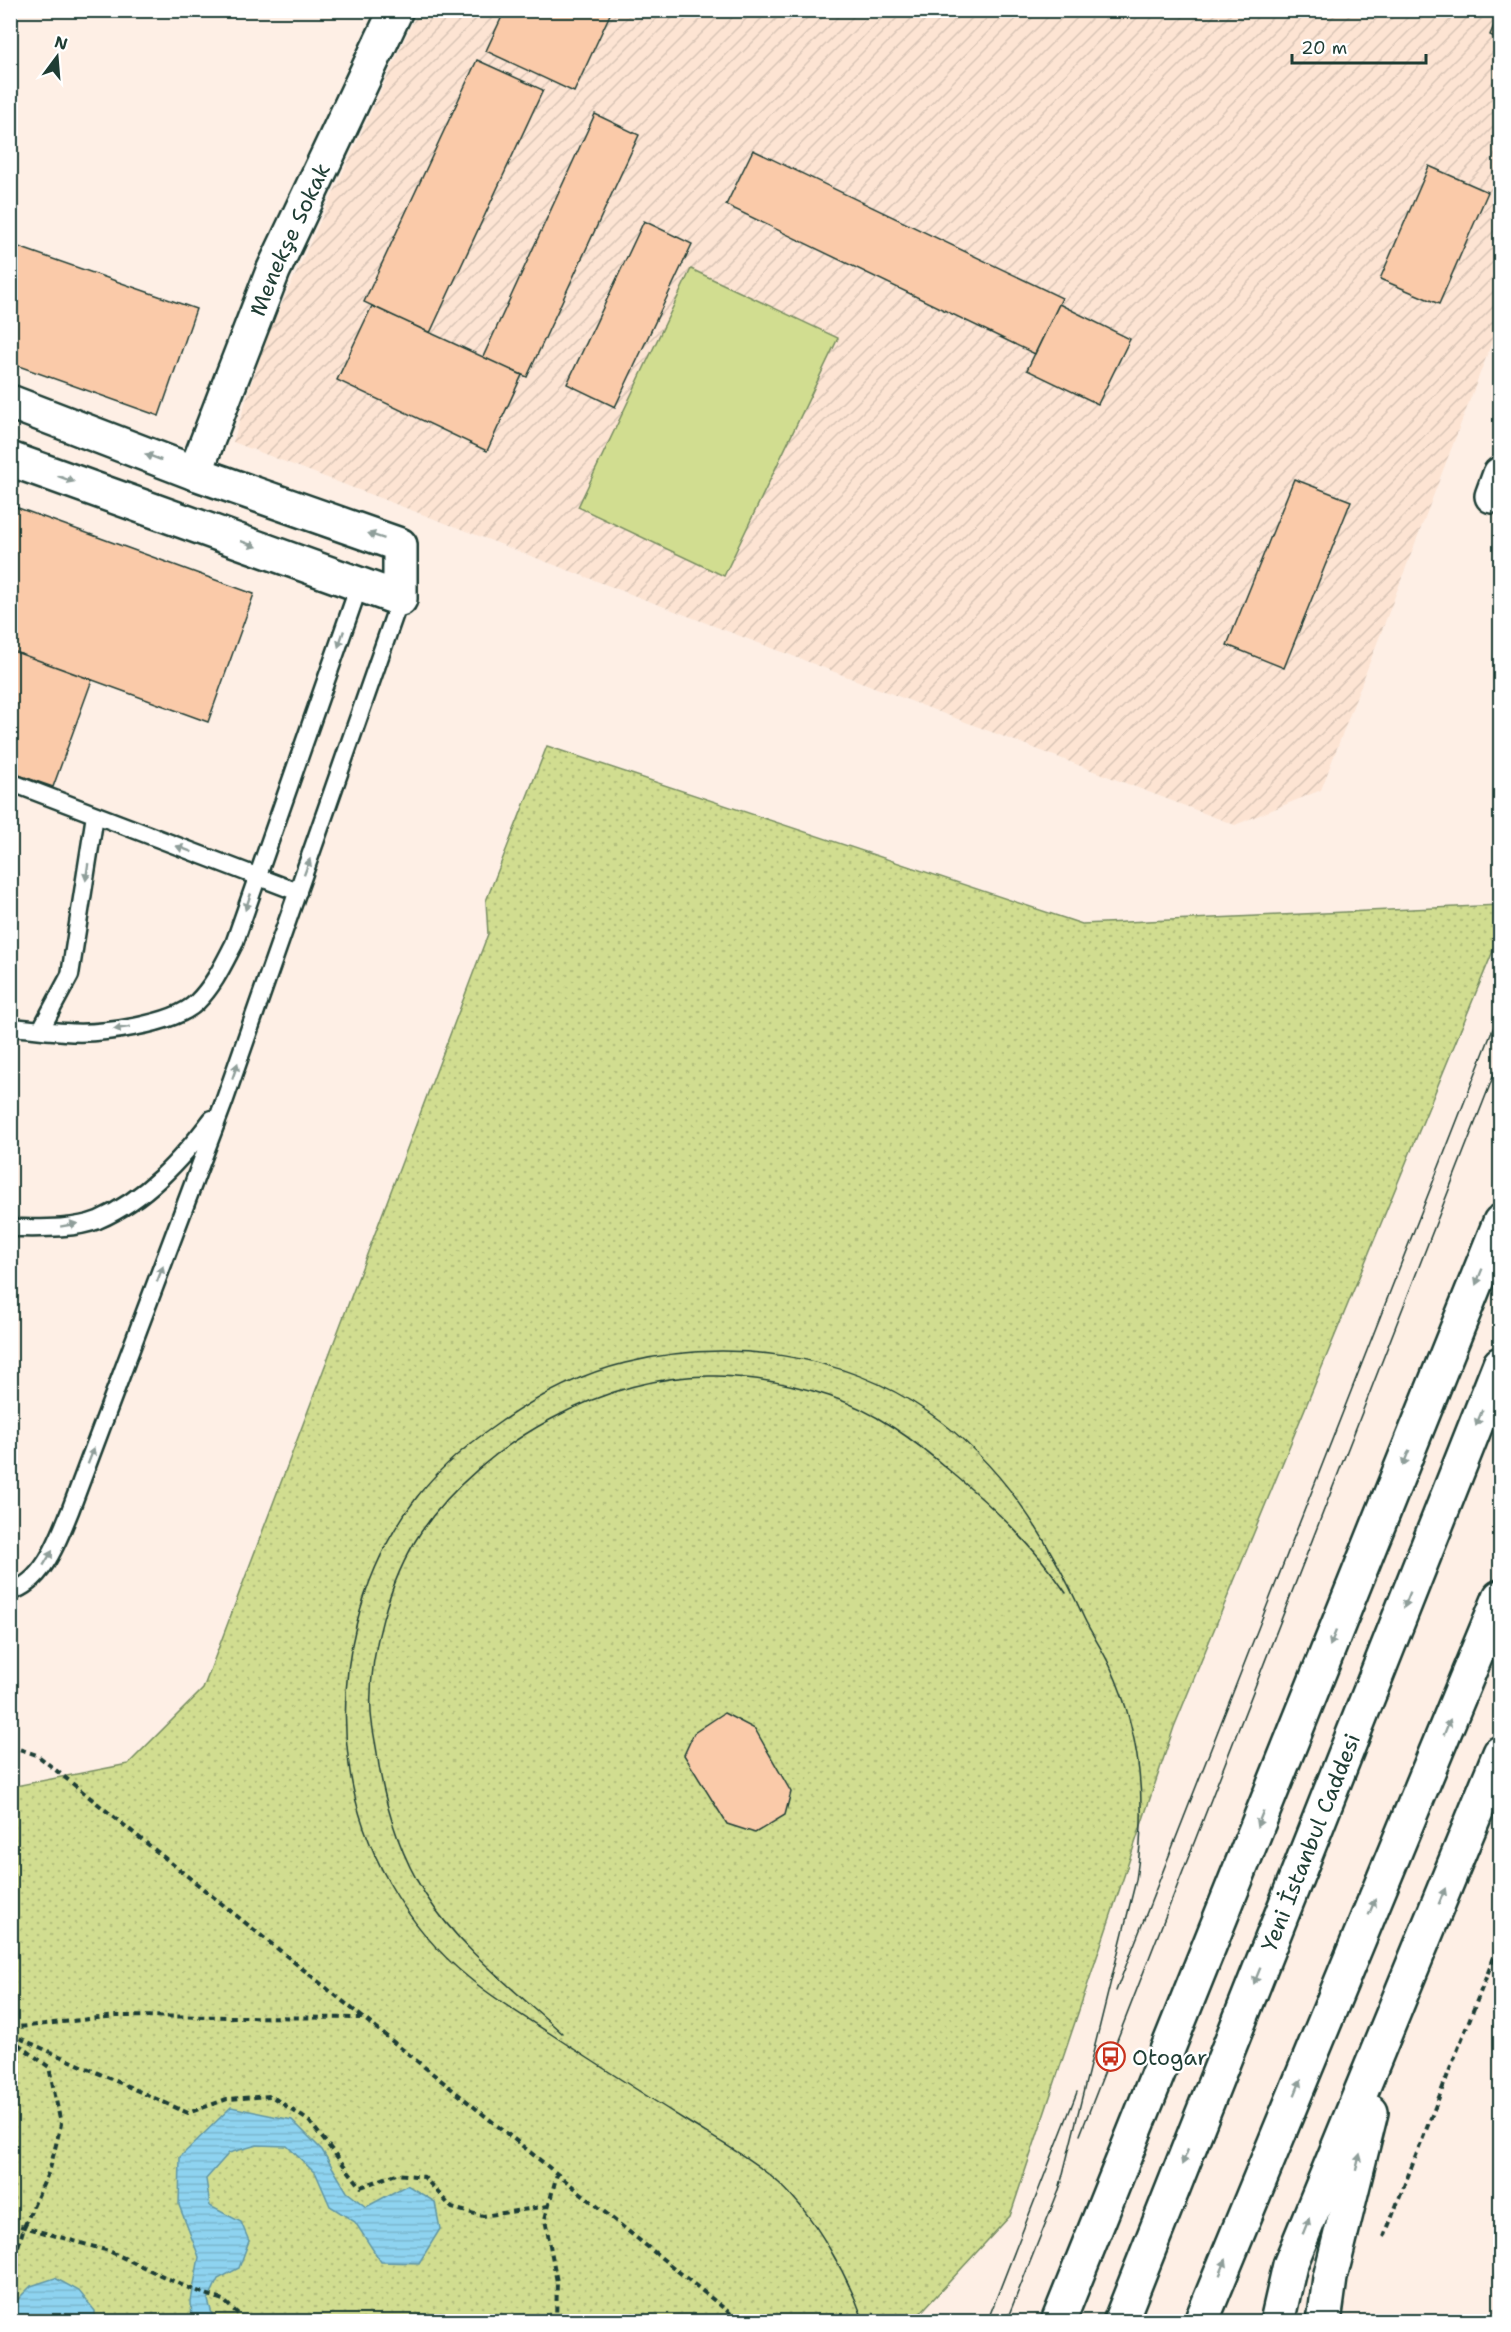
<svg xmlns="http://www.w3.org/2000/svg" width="1511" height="2332" font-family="'Shantell Sans',sans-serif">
<defs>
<pattern id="industrial-furrows" width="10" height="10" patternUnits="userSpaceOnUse" patternTransform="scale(1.5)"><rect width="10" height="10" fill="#fde4d3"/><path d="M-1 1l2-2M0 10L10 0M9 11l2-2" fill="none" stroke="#d8c4b6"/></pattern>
<pattern id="park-dots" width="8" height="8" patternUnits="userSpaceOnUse" patternTransform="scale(1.5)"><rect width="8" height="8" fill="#d1dd90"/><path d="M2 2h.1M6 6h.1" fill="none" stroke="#b3bf7d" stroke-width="1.8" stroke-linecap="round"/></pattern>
<pattern id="water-rules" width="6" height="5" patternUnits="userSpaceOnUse" patternTransform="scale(1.5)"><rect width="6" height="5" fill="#8ed3f0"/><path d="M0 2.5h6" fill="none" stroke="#7ab6ce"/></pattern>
</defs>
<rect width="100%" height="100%" fill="#feefe5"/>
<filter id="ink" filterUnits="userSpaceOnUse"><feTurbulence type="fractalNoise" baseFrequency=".0167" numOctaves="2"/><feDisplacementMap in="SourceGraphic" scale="12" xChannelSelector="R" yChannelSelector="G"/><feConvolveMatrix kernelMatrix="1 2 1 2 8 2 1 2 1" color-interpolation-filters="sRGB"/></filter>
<g filter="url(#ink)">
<path fill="url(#industrial-furrows)" d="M418 11H1500V321L1321 790 1235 825 233 442 265 340Z"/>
<path fill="url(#park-dots)" stroke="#788d62" stroke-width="1.5" d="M547 746 1082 924 1500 905V934L1174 1727 1010 2216 913 2321H11L10 1959 15 1945 10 1936V1787L128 1764 203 1689 488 934 486 901Z"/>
<path fill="#d1dd90" stroke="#788d62" stroke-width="1.5" d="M691 269 838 338 724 576 578 507Z"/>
<path fill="url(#water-rules)" stroke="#6297a5" stroke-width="1.5" d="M231 2107 292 2120 322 2150 347 2192 366 2207 407 2185 435 2202 440 2229 419 2263 381 2262 355 2222 330 2206 316 2174 287 2146 257 2145 229 2153 206 2179 210 2206 241 2222 249 2241 239 2268 218 2279 208 2300 214 2321H192L191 2301 199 2257 179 2205 180 2157Z
M55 2278 79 2291 95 2311V2321H15L13 2304 31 2286Z"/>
<path fill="#facaa9" stroke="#1f3d34" stroke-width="1.5" d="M505 10H612L574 92 486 51Z
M1500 11V40L1490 35Z
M477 60 543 90 430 333 364 302Z
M595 114 639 135 527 377 483 357Z
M753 150 1062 298 1035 354 726 205Z
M1429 166 1488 192 1439 304 1380 279Z
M644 221 692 244 615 407 567 384Z
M10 244 196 309 159 416 10 363Z
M1059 304 1130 339 1098 404 1027 370Z
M372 306 522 375 487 451 337 380Z
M1294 479 1351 501 1284 668 1227 645Z
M10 505 254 594 208 722 10 650Z
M10 650 92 680 53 787 10 772Z
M724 1713 755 1729 791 1792 785 1815 755 1833 727 1824 684 1755 694 1733Z"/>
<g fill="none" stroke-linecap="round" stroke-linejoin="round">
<defs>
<path id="lane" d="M10 782 298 892
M10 1027C29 1028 47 1031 65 1032 98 1035 174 1025 197 1002 214 985 223 965 234 944L360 583
M41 1029 70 975 95 815
M10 1228C37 1228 73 1230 98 1220 146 1199 181 1160 212 1119
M10 1592C44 1582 58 1540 70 1511L224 1102 400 599"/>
<g id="street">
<path id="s1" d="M195 473 273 271 396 10"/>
<path d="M1492 496 1500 474"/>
</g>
<path id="secondary" d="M10 402 195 473 400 545V599L10 459"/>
<g id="highway">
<path d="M1058 2322 1500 1222"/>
<path id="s2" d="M1120 2322 1500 1364"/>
<path d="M1201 2322 1500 1597"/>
<path d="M1277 2322 1290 2265 1500 1753"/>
<path d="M1324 2322 1330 2278 1371 2112"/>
</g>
</defs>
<use href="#lane" stroke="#1f3d34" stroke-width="21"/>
<use href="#street" stroke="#1f3d34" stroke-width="38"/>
<use href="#secondary" stroke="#1f3d34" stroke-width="38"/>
<use href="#highway" stroke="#1f3d34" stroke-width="38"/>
<path stroke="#1f3d34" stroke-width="4" stroke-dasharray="6 4.5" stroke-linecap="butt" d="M10 1746 37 1755 741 2322
M10 2028 116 2016 363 2018
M10 2034 188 2113 227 2099 271 2096 309 2121 361 2187 396 2174 424 2177 452 2208 483 2216 548 2206
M10 2038 49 2067 61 2124 50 2169 24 2227 10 2273
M10 2223 109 2251 186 2287 223 2300 247 2322
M1384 2237 1500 1942
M556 2322 557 2282 545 2219 557 2174"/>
<use href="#lane" stroke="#fff" stroke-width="16"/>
<use href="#street" stroke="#fff" stroke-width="33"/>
<use href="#secondary" stroke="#fff" stroke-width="33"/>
<use href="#highway" stroke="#fff" stroke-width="33"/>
<path stroke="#1f3d34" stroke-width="1.5" d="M1116 1991 1500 1011
M562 2033C515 1990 460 1949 425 1894 398 1851 384 1803 377 1753 375 1740 372 1727 371 1713 368 1656 389 1580 421 1532 482 1443 607 1373 716 1376 754 1377 793 1384 829 1396 875 1411 914 1440 950 1471 994 1508 1034 1545 1066 1593
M1080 2135 1500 1059
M864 2322C848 2276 815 2216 779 2183 752 2159 719 2141 688 2122 642 2093 596 2064 551 2034 523 2016 494 1999 469 1978 405 1926 360 1847 349 1765 336 1672 359 1572 417 1497 437 1471 462 1449 489 1430 529 1401 576 1375 625 1363 727 1338 841 1352 928 1412 1002 1463 1048 1538 1084 1618 1092 1635 1103 1650 1110 1666 1141 1733 1147 1807 1136 1880L1059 2190
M987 2322 1077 2092
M1006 2322 1062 2182"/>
</g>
<defs><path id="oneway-solid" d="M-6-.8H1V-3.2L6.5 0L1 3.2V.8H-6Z" transform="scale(1.5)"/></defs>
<g fill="#8f9e9a">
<use href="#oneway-solid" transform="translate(153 457) rotate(-159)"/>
<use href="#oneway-solid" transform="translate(66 479) rotate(20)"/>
<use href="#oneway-solid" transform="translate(376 536) rotate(-161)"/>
<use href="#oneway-solid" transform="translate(249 544) rotate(20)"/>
<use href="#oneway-solid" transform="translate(341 639) rotate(109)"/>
<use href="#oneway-solid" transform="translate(184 849) rotate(-159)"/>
<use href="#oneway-solid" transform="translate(307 867) rotate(-70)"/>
<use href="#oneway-solid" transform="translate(87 872) rotate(98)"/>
<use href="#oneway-solid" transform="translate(248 902) rotate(109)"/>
<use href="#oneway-solid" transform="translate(122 1028) rotate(172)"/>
<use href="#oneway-solid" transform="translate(235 1071) rotate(-71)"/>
<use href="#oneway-solid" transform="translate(69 1225) rotate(-10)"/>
<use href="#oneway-solid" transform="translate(160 1274) rotate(-69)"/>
<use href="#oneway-solid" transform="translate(1479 1277) rotate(112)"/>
<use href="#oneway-solid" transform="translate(1479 1418) rotate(112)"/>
<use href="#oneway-solid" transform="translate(91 1456) rotate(-69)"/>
<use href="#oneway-solid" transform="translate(1406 1458) rotate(112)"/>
<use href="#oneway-solid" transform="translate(48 1558) rotate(-59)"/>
<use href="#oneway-solid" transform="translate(1407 1600) rotate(112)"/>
<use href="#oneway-solid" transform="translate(1333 1638) rotate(112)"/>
<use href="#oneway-solid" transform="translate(1447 1727) rotate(-68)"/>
<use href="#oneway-solid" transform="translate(1260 1819) rotate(112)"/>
<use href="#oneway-solid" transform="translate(1442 1896) rotate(-68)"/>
<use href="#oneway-solid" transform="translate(1372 1907) rotate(-68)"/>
<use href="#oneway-solid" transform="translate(1257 1976) rotate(112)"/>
<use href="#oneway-solid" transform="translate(1298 2087) rotate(-68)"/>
<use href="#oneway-solid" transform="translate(1185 2157) rotate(112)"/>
<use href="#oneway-solid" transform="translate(1358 2162) rotate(-76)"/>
<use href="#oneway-solid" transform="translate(1306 2226) rotate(-68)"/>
<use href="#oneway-solid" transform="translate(1223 2267) rotate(-68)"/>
</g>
</g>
<defs>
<symbol id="bus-ring" viewBox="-11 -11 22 22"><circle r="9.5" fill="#fff" stroke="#c8321e" stroke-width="1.5"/><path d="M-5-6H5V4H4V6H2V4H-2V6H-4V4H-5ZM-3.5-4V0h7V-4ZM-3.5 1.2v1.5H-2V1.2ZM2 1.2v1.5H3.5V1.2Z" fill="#c8321e"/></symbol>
</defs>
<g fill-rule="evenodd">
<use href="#bus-ring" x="1094" y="2040" width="33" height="33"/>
</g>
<g text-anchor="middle" stroke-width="5" stroke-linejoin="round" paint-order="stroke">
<g font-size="22" fill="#1f3d34" stroke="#fff">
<text dy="8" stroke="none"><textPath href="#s1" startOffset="252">Menekşe Sokak</textPath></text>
<text dy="8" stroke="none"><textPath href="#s2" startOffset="516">Yeni İstanbul Caddesi</textPath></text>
</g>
<g font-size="22" fill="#1f3d34" stroke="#fff" text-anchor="start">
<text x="1132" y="2065">Otogar</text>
</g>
</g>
<rect width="1511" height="2332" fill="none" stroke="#fff" stroke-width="36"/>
<rect x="18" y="18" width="1475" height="2296" fill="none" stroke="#1f3d34" stroke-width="2" filter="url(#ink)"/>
<g transform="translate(57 57) rotate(16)" stroke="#ffffff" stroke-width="4.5" paint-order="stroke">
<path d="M0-4.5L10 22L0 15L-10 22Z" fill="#1f3d34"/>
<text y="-9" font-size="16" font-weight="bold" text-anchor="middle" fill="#1f3d34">N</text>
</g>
<path d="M1292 54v9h134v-9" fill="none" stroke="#1f3d34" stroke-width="3"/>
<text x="1301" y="54" font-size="18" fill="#1f3d34" stroke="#ffffff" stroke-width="4.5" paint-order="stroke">20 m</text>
</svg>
